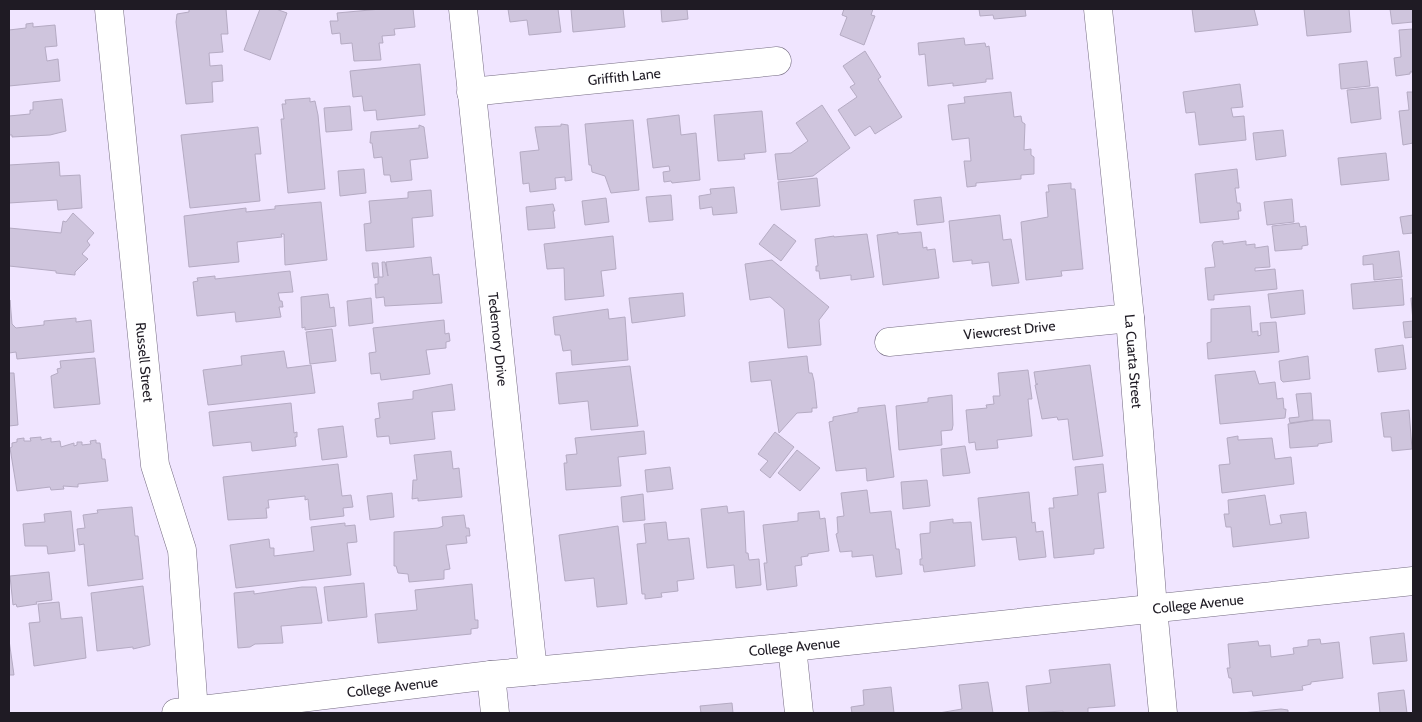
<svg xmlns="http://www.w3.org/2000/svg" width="1422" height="722" font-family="Cabin,sans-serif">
<rect width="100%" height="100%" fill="#f0e5ff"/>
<path fill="#cfc5dd" stroke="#b5abc3" d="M189 9H226L228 34H221L223 52 209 53 210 66 222 65 223 81 212 82 213 102 186 104 176 22 177 14 189 12Z
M260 9H276L287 13 270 60 244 50Z
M381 9H413L415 27 394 29 395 35 382 36 383 43H379L381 60 354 61 352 43 341 44 340 33 332 34 330 21H338L337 13Z
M508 9H558L561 32 529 35 527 20 510 22Z
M571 9H623L625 27 573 32Z
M661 9H687L688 19 662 22Z
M844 9H873L871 15 875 16 864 45 840 35 847 17 842 15Z
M979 9H1025L1026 16 994 19 993 15 980 16Z
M1192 9H1254L1258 25 1195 32Z
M1304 9H1349L1351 32 1307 36Z
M1390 9H1413V22L1392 24Z
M33 23V27L55 25 57 46 45 47 47 61 58 59 60 81 9 86V30L26 28V24Z
M1413 29V72H1410V74L1396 76 1394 58 1401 57 1399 30Z
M964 38 965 45 985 43 986 47 989 46 993 79H986V82L953 86V83L928 86 925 54 919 55 918 43Z
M865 51 881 77 878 79 902 117 875 134 870 126 855 136 838 110 857 97 850 87 855 84 843 66Z
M1367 61 1370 86 1341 89 1339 64Z
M420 64 425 115 377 120 376 110 364 111 362 96 353 97 350 71Z
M1240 84 1243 107 1231 108 1233 117 1244 116 1246 140 1199 145 1195 112 1186 113 1183 92Z
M1378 87 1381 119 1351 123 1347 90Z
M1011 92 1014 117 1021 116 1022 122 1025 124 1024 150 1031 149V155L1034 157V174L1021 175V179L976 183V186L967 187 964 161H971L969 138 952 140 948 105 965 103 964 97Z
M1407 92H1413V143L1403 145 1399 111 1409 110Z
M310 98V102L315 101 318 115 325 189 288 193 281 119H284L282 104H286L285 100Z
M62 99 66 131 50 135 12 137V135H9V137V116L30 114V110H33V102Z
M822 105 850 148 813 176 778 180 775 154 791 153 808 141 796 123Z
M350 106 352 130 326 132 324 108Z
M762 111 766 152 744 154 745 159 718 161 714 115Z
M679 115 681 135 696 133 700 180 672 183 671 181 664 182 663 172 670 171 669 166 653 168 647 119Z
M633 120 639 190 611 193 605 176 592 172 591 165H589L585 124Z
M561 124 568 125 572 180 565 181V177L555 178 556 189 530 192 529 183 523 184 520 152 539 150 535 127 561 126Z
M419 125 424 127 428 158 410 160 412 180 391 182 390 175H384L382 157 374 158 372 143H370L371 132 419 128Z
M258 127 261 154H255L260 201 190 208 181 135Z
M1283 130 1286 156 1256 160 1253 133Z
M1386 153 1389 180 1341 185 1338 158Z
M59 162 60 176 80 175 82 208 58 210 57 200 9 203V165Z
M364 169 366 193 340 196 338 171Z
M1237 169 1239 188H1235L1237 203H1240L1241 211H1238L1239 219 1200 223 1195 174Z
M817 178 820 206 781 210 778 182Z
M1071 183V189H1075L1083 269 1061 271 1062 276 1026 280 1021 222 1048 217 1046 192H1049L1048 185Z
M734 187 737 213 713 215 712 207 700 209 699 196 711 194 710 189Z
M431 190 433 216 412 218 414 247 366 251 364 224 371 223 369 201 408 198V192Z
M671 195 673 220 649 222 646 197Z
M941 197 944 222 917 225 914 200Z
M606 198 609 222 585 225 582 201Z
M1292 199 1294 222 1267 225 1264 202Z
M321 202 327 260 285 265 284 234H281L282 237 237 242 239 262 189 267 184 216 246 208V212L275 209V206Z
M553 204 555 211H553L555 228 528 230 526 207Z
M73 213 94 233 87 241 90 245 82 254 88 259 75 272V275L56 273V271L9 266V228L61 233 63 221 66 222Z
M1000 215 1003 240 1011 239 1019 283 992 286 989 262 972 264V260L953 262 949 221Z
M1413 215V235V233L1403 234 1400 217Z
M1299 223 1300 227 1306 226 1308 245 1302 246V249L1275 251 1272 226Z
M774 224 796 241 781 261 759 244Z
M898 232V234L921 232 923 248 927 247V250L935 249 939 278 883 285 877 235Z
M867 234 874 277 851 280V275L820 279 819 271H816V266H818L815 239 834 236V237Z
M613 236 616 269 601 271 604 296 565 300 564 268 547 269 544 244Z
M1223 241V244L1246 241V245L1255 244V248L1268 246 1270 267 1255 268V271L1275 269 1277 289 1214 295V300H1208L1205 268 1215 267 1212 245 1214 242Z
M1399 251 1402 277 1374 280 1373 264 1363 265V256Z
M431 257 433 275 439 274 442 303 385 306 384 297 376 298 375 284H378V277L374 278 372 263H378L379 277H383L382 262H385L388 276 386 262Z
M772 260 829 307 819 320 821 345 788 348 784 309 770 297 750 300 745 264Z
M290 271 293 292 278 293 280 301H282L283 307H279L281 317 236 322 235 312 197 316 193 282 198 281 197 278 215 276V279Z
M1402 279 1404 305 1353 309 1351 284Z
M1303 290 1305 314 1271 318 1268 294Z
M683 293 685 316 632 323 629 298Z
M328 294 330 308 334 307 336 326 305 330V327L302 328 301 297Z
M371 298 373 323 349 326 347 301Z
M1411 298H1413V337L1405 338 1403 322 1413 321Z
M10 300 12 324 16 328 44 325V321L76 318V322L91 320 94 352 17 359 16 352 9 353Z
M1250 306 1252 332 1258 331V336L1261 335 1260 323 1276 322 1279 352 1208 359 1207 343 1211 342V309Z
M608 309 609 319 625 317 628 360 572 365 571 350 563 351 560 335H555L553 317Z
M444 320 445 334 449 333 450 341 446 342V348L426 350 430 374 381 380 380 373 371 374 369 353 376 352 373 328Z
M332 329 336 361 310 364 306 332Z
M1403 345 1406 369 1378 372 1375 349Z
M284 351 287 368 311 365 315 393 208 405 203 370 242 365 241 356Z
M807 356 809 373H812L814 381 817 408H812V412L797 413 779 433 771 380 751 382 749 362Z
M1308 356 1310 379 1283 382 1281 380 1279 361Z
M95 358 100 404 54 408 51 376 58 373 57 369 61 368 60 361Z
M1090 365 1103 456 1073 460 1068 419 1058 420 1057 417 1042 419 1035 385 1038 384H1036L1034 372Z
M630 366 638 426 591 430 588 401 559 404 556 373Z
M1028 370 1032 399H1028L1032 436 997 440 998 448 976 450 975 442 969 443 966 410 987 408 986 405 994 404 993 396H1000L998 373Z
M1255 371 1259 384 1275 382 1277 399 1283 398 1284 409H1286L1285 418 1220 424 1215 375Z
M9 373H14L18 425 9 426Z
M452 384 455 410 432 412 435 439 390 444 389 436 377 437 375 419 380 418 378 403 413 399V391Z
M1311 393 1313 420 1290 423 1289 418 1299 417 1296 394Z
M952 395 953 425 952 430 941 431 942 445 899 450 896 406 928 402V398Z
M291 403 294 433 297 432V437H295L296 446 252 451 251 442 213 446 209 412Z
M885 405 894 477 867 481 866 468 836 471 829 422 833 421V417L858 412V408Z
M1409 410 1412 449 1392 451 1391 437H1384L1381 413Z
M1314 420H1330L1332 442 1318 444V446L1290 448 1288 424Z
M343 426 347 457 322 460 318 429Z
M644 431 646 454 618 457 621 486 566 490 564 463H567L566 455 577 454 575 438Z
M775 432 794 447 770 478 760 470 768 461 758 454Z
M1238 436V440L1272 438 1275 459 1291 457 1294 484 1222 493 1219 465 1230 464 1227 438Z
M41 437V440L51 438V442L60 441 61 447 74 443V446L77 445V442H82V445L91 444 90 441 96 440V443H100L102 459H105L108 481 78 484V487L63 486 64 489 51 490 50 487 17 491 10 448 12 447V443L17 442V439L24 438V441H31L30 438Z
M965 446 970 473 943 476 941 449Z
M797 450 820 468 800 491 778 473Z
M451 451 453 469 459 468 462 497 418 501V498L412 499 413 480H417L414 455Z
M338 464 342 496 351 495 353 507 343 508 344 516 310 520 308 499 305 500V496L268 500 269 508H266L267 518 228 520 223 477Z
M1103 464 1106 492 1098 493 1104 548 1094 549V554L1054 558 1049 508H1054L1053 498 1078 495 1075 467Z
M670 467 673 489 647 492 645 470Z
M927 480 930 506 903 509 901 482Z
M867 490 870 513 891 511 896 549H899L902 574 876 577 873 555 852 557V551L840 552 836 534 838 533 837 517 844 516 841 493Z
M1029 492 1032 523 1035 522 1036 532 1043 531 1046 557 1019 560 1016 537 982 540 978 498Z
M392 493 394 517 370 520 367 496Z
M643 494 645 520 623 522 621 497Z
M1265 495 1270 525 1282 523 1280 515 1306 512 1309 538 1233 547 1231 527H1226L1224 514H1229L1228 500Z
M727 506 728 513 744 511 746 553H748L749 560 759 559 761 585 736 588 734 565 707 568 701 509Z
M132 507 135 536H138L143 579 88 586 84 544 79 545 77 529 85 528 83 515 98 513 97 510Z
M71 511 75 551 48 554 47 546H25L23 524 45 522 44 514Z
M819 511 820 519 825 518 829 551 808 554V556L801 557 802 565 795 566 797 586 767 590 764 563H767L763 525 798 521V513Z
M464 515 466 528H469L470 536H466L467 543 446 545 450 569 444 570V579L409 582 408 574 398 573 396 566H394V532L438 528 443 526 442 517Z
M953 519V523L971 522 975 566 924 572 923 565H920V559H922L920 534 930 533V522Z
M666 522 668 540 689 538 694 579 677 581 678 591 661 593 662 597 645 599V594H642L637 544 646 543 644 524Z
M345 523V526L355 525 357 542 347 543 351 575 236 588 230 545 269 539 270 548H274V556L314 551 311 527Z
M618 526 627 604 597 607 594 578 565 581 559 535Z
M49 572 52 600 36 602 37 604 17 607 16 604 13 605 10 576Z
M364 583 367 617 328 621 324 587Z
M472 584 475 620H478V628L471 629V634L378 643 375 614 417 610 415 590Z
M143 586 150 645 133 649V647L97 651 91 593Z
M302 587H316L322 623 281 626 283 643 255 644 250 647 238 648 234 593 254 591V594Z
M59 602 61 619 82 617 86 658 34 666 29 623 40 622 38 604Z
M1404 633 1407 661 1373 664 1370 637Z
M1320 639 1321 644 1339 642 1343 678 1311 682V684L1302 686 1303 690 1253 696 1252 691 1233 693 1231 678H1229L1227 668H1230L1228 644 1258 641 1259 646 1270 645 1271 657 1294 654 1293 648 1308 646V640Z
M9 640 14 675H9Z
M1110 664 1115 706 1088 708V713H1063V711L1029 713 1026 686 1051 683 1049 670Z
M988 682 993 713H939L962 709 959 685Z
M891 687 894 713H852L851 707 864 705 863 690Z
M1404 690 1407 713H1380L1378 693Z
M732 703 733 713H701L700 706Z
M1281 709 1288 710V713H1242Z"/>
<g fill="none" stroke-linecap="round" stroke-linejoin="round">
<defs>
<g id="minor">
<path id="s1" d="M109 9 155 465 182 550 194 711"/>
<path id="s2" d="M463 9 533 671"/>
<path id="s3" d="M471 92 777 61"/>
<path id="s4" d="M889 342 1130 318"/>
<path d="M792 647 799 713"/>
<path d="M491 675 495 713"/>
</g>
<g id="tertiary">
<path id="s5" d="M1098 9 1130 318 1153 608 1163 713"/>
<path id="s6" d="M176 713 491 675 792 647 1413 581"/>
</g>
</defs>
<use href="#minor" stroke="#756c82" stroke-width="29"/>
<use href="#tertiary" stroke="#756c82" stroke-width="29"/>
<use href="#minor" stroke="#fff" stroke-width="28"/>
<use href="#tertiary" stroke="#fff" stroke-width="28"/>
</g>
<g text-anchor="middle" stroke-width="4" stroke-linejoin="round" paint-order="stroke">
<g font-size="14" fill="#1f1b24" stroke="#f0e5ff">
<text dy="5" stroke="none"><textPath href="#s3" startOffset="154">Griffith Lane</textPath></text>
<text dy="5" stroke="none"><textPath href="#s4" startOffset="121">Viewcrest Drive</textPath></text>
<text dy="5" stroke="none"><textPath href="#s2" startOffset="332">Tedemory Drive</textPath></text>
<text dy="5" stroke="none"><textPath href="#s5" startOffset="354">La Cuarta Street</textPath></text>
<text dy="5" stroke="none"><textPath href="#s1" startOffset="355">Russell Street</textPath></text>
<text dy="5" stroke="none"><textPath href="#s6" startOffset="1028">College Avenue</textPath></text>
<text dy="5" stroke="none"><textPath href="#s6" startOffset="622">College Avenue</textPath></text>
<text dy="5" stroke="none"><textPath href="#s6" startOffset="218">College Avenue</textPath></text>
</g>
</g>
<rect width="1422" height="722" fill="none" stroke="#1f1b24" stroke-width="20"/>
</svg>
